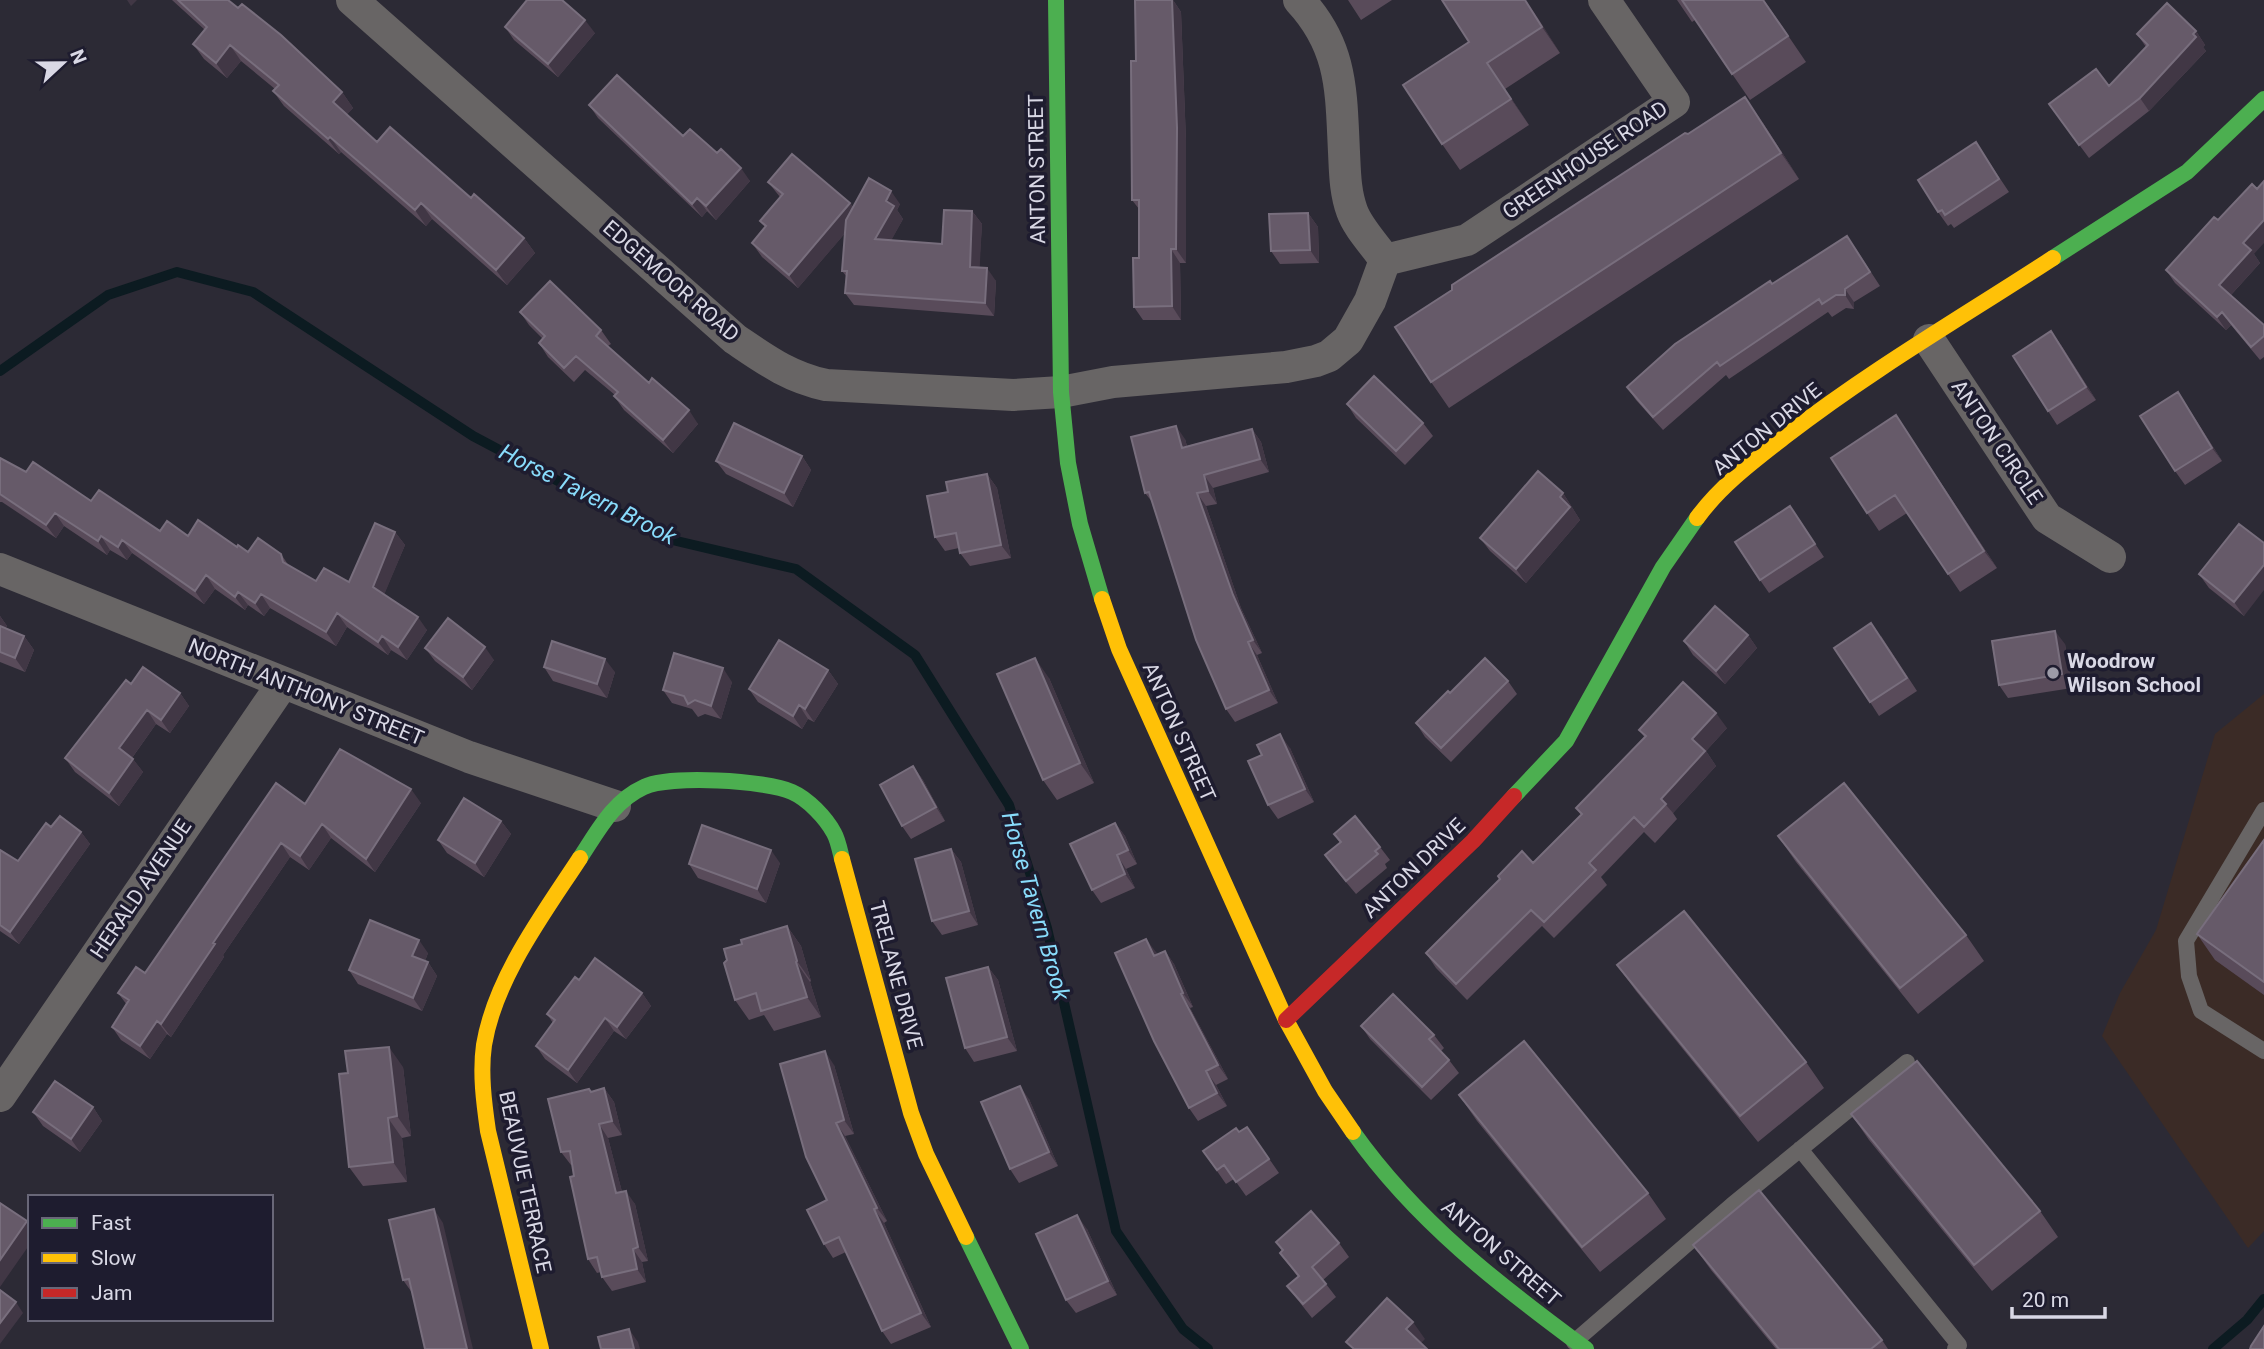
<svg xmlns="http://www.w3.org/2000/svg" width="2264" height="1349" font-family="Roboto,sans-serif">
<rect width="100%" height="100%" fill="#2c2a35"/>
<path fill="#3b2b26" d="M2264 694V1231L2248 1248 2102 1036 2120 993 2156 930 2215 734Z"/>
<g fill="none" stroke-linecap="round" stroke-linejoin="round">
<path stroke="#0c1b21" stroke-width="10" d="M0 371 108 295 177 272 253 292 473 436 668 539 796 569 915 655 1009 805 1047 928 1116 1231 1183 1329 1208 1349
M2213 1349 2247 1320 2264 1299"/>
<path stroke="#686565" stroke-width="16" d="M2264 810 2186 941 2189 976 2201 1011 2264 1051
M1800 1149 1959 1345 1955 1349
M1574 1342 1732 1205 1907 1062"/>
<path stroke="#686565" stroke-width="32" d="M352 0 735 339C766 360 789 377 826 385L1013 395 1061 392 1113 382 1286 367 1316 361 1329 356 1348 340 1370 301 1385 260
M1299 0C1343 47 1341 92 1344 152 1345 172 1345 192 1352 211 1358 228 1375 245 1385 260L1467 240 1674 102 1604 0
M1929 340 2047 518 2110 557
M0 569 469 757 615 806
M0 1096 283 683"/>
<path stroke="#4caf50" stroke-width="16" d="M1056 0 1061 392 1068 463 1080 524 1102 599
M2053 258 2187 172 2264 99
M1514 796 1566 741 1663 567 1697 518
M580 858C598 831 613 801 644 787 669 775 766 780 792 792 808 799 826 818 834 833 838 840 840 851 842 859
M1353 1132C1416 1221 1499 1285 1586 1349
M966 1237 1021 1349"/>
<path stroke="#ffc107" stroke-width="16" d="M1697 518C1721 485 1755 460 1787 435 1871 370 1964 316 2053 258
M1102 599 1119 649 1286 1020 1325 1091 1353 1132
M842 859 911 1113 926 1154 966 1237
M541 1349 488 1131C484 1103 480 1073 484 1045 495 978 544 913 580 858"/>
<path stroke="#c62828" stroke-width="16" d="M1286 1020 1473 841 1514 796"/>
</g>
<path fill="#594b5a" d="M172 0H228L342 92 353 108 347 114 377 142 471 198 524 238 535 253 507 285 432 219 426 226 341 152 339 154 284 106 273 91 275 89 241 61 227 78 204 59 193 44 205 30Z
M1135 0H1173L1181 12 1186 141V263H1180L1181 320H1143L1134 307 1139 258V209L1132 200 1136 61Z
M1348 0H1392L1361 20Z
M1525 0 1560 53 1505 89 1529 125 1460 170 1442 144 1469 42Z
M1677 0H1764L1806 62 1750 100 1695 20 1692 22Z
M505 27 595 33 558 77 514 40Z
M2196 31 2205 45 2203 47 2206 51 2149 111 2089 158 2049 104 2109 86 2146 47 2137 34Z
M589 105 683 136 717 153 750 181 716 220 707 211 702 217 598 118Z
M1763 123 1799 179 1449 408 1431 382 1688 134Z
M1985 156 2009 192 1954 228 1951 224 1948 226 1938 212Z
M768 182 850 203 853 207 900 204 897 210 903 219 891 240 942 244 972 211 982 224 979 268 996 281 994 316 854 305 845 293 847 277 842 271 845 233 798 288 762 257 752 243 765 227 760 221 780 197Z
M1308 213 1318 227 1319 263 1280 264 1271 251Z
M1856 249 1880 286 1854 302V309L1846 308 1832 317 1828 312 1729 379 1726 375 1663 430 1636 400 1627 387 1772 284Z
M2254 254 2260 263 2231 295 2264 325V357L2260 360 2231 325 2226 330 2175 283 2166 270Z
M520 312 601 330 611 344 608 346 649 383 698 424 673 453 624 410 614 396 615 395 585 370 574 382 548 357 539 343 543 339 529 325Z
M2061 345 2096 400 2057 425 2048 411Z
M2178 392 2222 461 2185 485 2175 471Z
M1347 404 1423 423 1433 436 1405 465 1356 418Z
M1896 415 1997 568 1960 592 1907 513 1879 531 1867 513Z
M1252 429 1261 442 1269 472 1213 488 1217 504 1206 506 1241 608 1262 653 1257 655 1278 703 1235 722 1226 709 1153 503 1145 493 1185 439 1187 446Z
M802 456 811 470 793 507 726 474 716 461Z
M0 458 26 472 160 531 188 536 237 547 248 552 281 554 289 566 316 581 349 582 395 532 405 545 384 594 427 630 407 660 391 650 388 655 347 627 336 646 270 608 264 616 248 605 245 610 215 589 204 604 132 553 127 560 110 550 107 555 64 526 56 538 2 502H0Z
M987 474 997 488 1011 558 970 566 960 553 959 548 945 551 935 537 948 492Z
M1563 493 1580 520 1526 583 1490 551 1480 538Z
M1790 506 1824 557 1769 593 1760 580Z
M2264 543 2244 616 2209 588 2199 574Z
M0 616 7 626 5 628 24 636 34 650 25 672 0 662Z
M1748 635 1757 648 1725 684 1693 655 1684 641Z
M1881 636 1917 691 1879 716 1870 702Z
M2065 644 2072 688 2008 698 1999 685Z
M425 648 494 660 472 690 435 661Z
M544 667 615 672 607 698 553 681Z
M828 670 838 684 814 722 808 719 802 729 758 702 749 689Z
M1049 678 1094 783 1057 800 1043 780Z
M1508 681 1517 694 1451 762 1425 737 1416 723 1450 693Z
M732 682 721 719 705 714 698 717 692 709 672 703 663 690Z
M131 684 180 693 189 706 170 733 156 724 132 758 143 772 119 806 75 772 65 758Z
M1727 728 1706 751 1716 766 1673 813 1677 819 1655 843 1644 832 1601 877 1607 885 1554 938 1542 926 1467 1000 1436 968 1426 953 1500 879 1498 876 1533 863 1581 815 1576 808 1645 738 1639 730Z
M1290 748 1314 802 1278 819 1268 805 1262 755Z
M913 766 923 780 945 821 911 839 902 826Z
M421 803 375 872 331 838 309 870 290 857 223 955 224 957 171 1037 167 1034 150 1059 121 1040 112 1027 127 1005 118 993 145 973 305 804Z
M501 821 511 834 484 877 447 853 438 840Z
M1115 823 1125 836 1137 864 1126 869 1135 888 1101 903 1092 890Z
M51 827 81 832 90 844 19 944 0 931V850L18 861Z
M1334 834 1380 847 1390 860 1385 864 1387 868 1356 894 1335 869 1325 855 1340 843Z
M1778 836 1966 935 1984 961 1918 1014 1796 862Z
M2264 840V995L2215 960 2197 934Z
M951 849 961 862 978 925 942 935 932 921Z
M780 863 766 903 698 878 689 864Z
M787 926 801 946 811 981 810 982 821 1017 774 1031 764 1015 749 1020 735 1000 742 944Z
M1165 951 1174 964 1193 1007 1190 1008 1228 1079 1216 1085 1227 1106 1198 1121 1189 1108 1156 952 1157 954Z
M428 953 425 961 428 962 437 976 422 1011 358 984 349 970Z
M1617 965 1806 1062 1824 1088 1758 1142 1636 991Z
M988 967 998 980 1017 1051 974 1062 965 1048Z
M579 980 642 993 651 1006 626 1039 614 1031 577 1083 545 1059 536 1046 553 1023 547 1014Z
M1361 1026 1434 1035 1444 1048 1441 1051 1449 1060 1459 1073 1431 1100 1370 1039Z
M834 1065 854 1134 845 1136 887 1221 884 1223 931 1327 891 1344 882 1331 846 1252 833 1258 824 1244 827 1200Z
M403 1067 411 1136 402 1138 407 1182 363 1186 349 1167Z
M604 1088 614 1102 622 1135 608 1138 622 1192 635 1204 648 1261 642 1262 646 1282 612 1291 602 1277 601 1272 597 1273 588 1259 572 1165H571L561 1152 591 1092Z
M1459 1095 1648 1193 1666 1219 1600 1272 1477 1121Z
M1029 1099 1058 1166 1019 1183 1010 1169Z
M93 1107 102 1121 80 1152 43 1126 33 1112Z
M1851 1114 2040 1211 2058 1237 1992 1291 1869 1140Z
M1247 1127 1279 1173 1246 1196 1234 1179 1226 1184 1203 1151Z
M443 1223 413 1294 403 1280Z
M1087 1229 1117 1295 1076 1313 1066 1300Z
M1276 1242 1339 1243 1349 1257 1323 1280 1336 1297 1312 1318 1297 1299 1287 1286 1298 1277 1280 1253 1282 1251Z
M1693 1245 1882 1340 1888 1349H1776L1711 1270Z"/>
<path fill="#413745" d="M127 0H137L131 6Z
M1172 0H1173L1181 12 1186 141V263L1176 249Z
M1525 0 1538 18 1560 53 1542 27Z
M585 20 595 33 558 77 548 64Z
M2196 31 2205 45 2203 47 2206 51 2149 111 2140 98Z
M230 45 241 61 227 78 216 63Z
M1487 63 1505 89 1529 125 1511 99Z
M342 92 353 108 344 118 333 102Z
M1745 97 1763 123 1799 179 1781 153Z
M330 137 341 152 339 154 328 139Z
M741 168 750 181 716 220 706 206Z
M891 191 900 204 897 210 903 219 885 252 875 239 886 201Z
M697 198 707 211 702 217 692 204Z
M421 203 432 219 426 226 415 210Z
M850 203 860 216 798 288 789 275Z
M972 211 982 224 979 280 970 267Z
M1308 213 1318 227 1319 263 1310 250Z
M2264 220V243L2254 254 2260 263 2228 298 2219 285 2243 243Z
M524 238 535 253 507 285 496 270Z
M1171 249 1180 263 1181 320 1172 306Z
M987 268 996 281 994 316 985 303Z
M1845 289 1854 302V309L1845 295Z
M2222 312 2231 325 2226 330 2217 317Z
M2051 331 2061 345 2096 400 2086 387Z
M2178 392 2187 406 2222 461 2212 448Z
M689 410 698 424 673 453 663 440Z
M1896 415 1908 433 1997 568 1984 551Z
M1176 426 1185 439 1191 461 1182 448Z
M1252 429 1261 442 1269 472 1260 459Z
M802 456 811 470 793 507 784 493Z
M987 474 997 488 1011 558 1001 545Z
M1204 475 1213 488 1217 504 1208 491Z
M1197 493 1206 506 1241 608 1262 653 1253 640 1233 595Z
M1563 493 1580 520 1526 583 1516 569Z
M55 513 64 526 56 538 46 525Z
M395 532 405 545 382 600 373 587Z
M101 536 110 550 107 555 98 541Z
M122 540 132 553 127 560 118 547Z
M2264 565V590L2244 616 2234 602Z
M206 575 215 589 204 604 195 591Z
M238 592 248 605 245 610 235 597Z
M261 594 270 608 264 616 255 603Z
M337 613 347 627 336 646 326 632Z
M0 616 7 626 2 636 0 634Z
M418 617 427 630 407 660 398 647Z
M2055 631 2065 644 2072 688 2062 674Z
M1748 635 1757 648 1725 684 1716 671Z
M24 636 34 650 25 672 15 658Z
M382 636 391 650 388 655 378 642Z
M1248 642 1257 655 1278 703 1269 690Z
M485 647 494 660 472 690 463 677Z
M1035 658 1049 678 1094 783 1080 763Z
M605 659 615 672 607 698 597 684Z
M723 668 732 682 721 719 711 706Z
M828 670 838 684 814 722 805 709Z
M180 693 189 706 170 733 161 720Z
M799 705 808 719 802 729 793 716Z
M147 710 156 724 129 762 119 748Z
M1716 713 1727 728 1706 751 1716 766 1673 813 1661 799 1692 739Z
M1280 734 1290 748 1314 802 1305 789Z
M133 759 143 772 119 806 109 793Z
M913 766 923 780 945 821 936 807Z
M411 789 421 803 375 872 366 859Z
M501 821 511 834 484 877 475 863Z
M1115 823 1125 836 1137 864 1128 850Z
M322 824 331 838 309 870 300 856Z
M81 832 90 844 19 944 10 932Z
M281 843 290 857 223 955 224 957 171 1037 161 1024 213 943Z
M951 849 961 862 978 925 969 911Z
M771 850 780 863 766 903 757 889Z
M1117 855 1126 869 1135 888 1125 874Z
M787 926 801 946 811 981 797 961Z
M1146 939 1156 952 1163 969 1154 956Z
M419 940 428 953 422 969 412 956Z
M1165 951 1174 964 1193 1007 1183 993Z
M428 962 437 976 422 1011 413 998Z
M796 962 810 982 821 1017 807 997Z
M988 967 998 980 1017 1051 1007 1037Z
M642 993 651 1006 626 1039 617 1027Z
M1181 994 1190 1008 1228 1079 1218 1065Z
M605 1018 614 1031 577 1083 568 1070Z
M157 1021 167 1034 150 1059 140 1046Z
M389 1047 403 1067 411 1136 397 1116Z
M825 1051 834 1065 854 1134 844 1120Z
M1206 1071 1216 1085 1227 1106 1217 1093Z
M1020 1086 1029 1099 1058 1166 1049 1152Z
M604 1088 614 1102 622 1135 612 1121Z
M93 1107 102 1121 80 1152 71 1139Z
M388 1118 402 1138 407 1182 393 1162Z
M836 1123 845 1136 887 1221 877 1208Z
M599 1124 608 1138 626 1207 616 1193Z
M626 1191 635 1204 648 1261 638 1247Z
M434 1209 443 1223 473 1349H467Z
M874 1209 884 1223 931 1327 921 1313Z
M1077 1215 1087 1229 1117 1295 1108 1281Z
M27 1221 30 1225V1244L0 1287V1260Z
M633 1249 642 1262 646 1282 637 1269Z
M16 1302 23 1313 0 1344V1323Z
M1413 1322 1425 1339 1418 1346 1406 1329Z
M629 1329 638 1342 640 1349H634Z"/>
<path fill="#665a69" stroke="#786e7d" stroke-width="2" d="M178 0H228L238 8 242 4 281 35 342 92 333 102 377 142 390 127 471 198 474 194 524 238 496 270 421 203 415 210 330 137 328 139 273 91 279 85 230 45 216 63 193 44 207 27Z
M527 0H562L585 20 548 64 505 27Z
M1135 0H1172L1177 128 1176 249H1171L1172 306 1134 307 1133 258H1139V200H1132L1131 61H1136Z
M1442 0H1525L1542 27 1487 63 1511 99 1442 144 1403 85 1469 42Z
M1682 0H1763L1788 36 1732 74Z
M2167 3 2196 31 2193 34 2196 37 2140 98 2079 145 2049 104 2096 69 2109 86 2148 45 2137 34Z
M617 75 683 136 690 129 717 153 721 149 741 168 706 206 697 198 692 204 589 105Z
M1745 97 1781 153 1431 382 1395 327 1452 290V285L1685 133 1688 134Z
M1976 142 1999 179 1945 215 1942 210 1938 212 1918 180Z
M792 154 850 203 789 275 752 243 766 226 760 221 783 194 768 182Z
M869 178 891 191 886 201 894 206 875 239 942 244 944 210 972 211 970 267 987 268 985 303 845 293 847 271H842L846 220Z
M2264 181V220L2243 243 2251 250 2219 285 2264 325V336L2251 347 2222 312 2217 317 2166 270 2214 217 2218 220 2252 184 2257 189Z
M1308 213 1310 250 1271 251 1269 214Z
M1847 236 1870 272 1845 289V295H1836L1822 304 1819 299 1720 366 1717 362 1653 417 1627 387 1675 344 1770 281 1772 284Z
M550 281 601 330 596 336 649 383 652 378 689 410 663 440 614 396 618 392 576 356 564 368 539 343 545 336 520 312Z
M2051 331 2086 387 2048 411 2013 356Z
M1374 376 1423 423 1396 451 1347 404Z
M2178 392 2212 448 2175 471 2140 416Z
M1896 415 1984 551 1948 574 1895 495 1867 513 1831 458Z
M734 423 802 456 784 493 716 461Z
M1176 426 1182 448 1252 429 1260 459 1204 475 1208 491 1197 493 1233 595 1253 640 1248 642 1269 690 1226 709 1196 640 1149 492 1145 493 1131 437Z
M0 458 26 472 33 462 91 501 99 490 160 531 167 521 188 536 198 520 237 547 238 545 248 552 258 538 281 554 283 562 316 581 324 568 349 582 375 523 395 532 373 587 418 617 398 647 382 636 378 642 337 613 326 632 261 594 255 603 238 592 235 597 206 575 195 591 122 540 118 547 101 536 98 541 55 513 46 525 0 494Z
M1538 471 1563 493 1560 497 1570 507 1516 569 1480 538Z
M987 474 1001 545 960 553 956 533 935 537 927 496 948 492 946 482Z
M1790 506 1815 544 1760 580 1735 542Z
M2239 524 2264 543V565L2234 602 2199 574Z
M1715 606 1748 635 1716 671 1684 641Z
M448 618 485 647 463 677 425 648Z
M1871 623 1907 678 1870 702 1834 648Z
M0 626 24 636 15 658 0 652Z
M2055 631 2062 674 1999 685 1992 641Z
M779 640 828 670 805 709 799 705 793 716 749 689Z
M552 641 605 659 597 684 544 667Z
M674 653 723 668 711 706 695 700 688 704 684 696 663 690Z
M1035 658 1080 763 1043 780 997 674Z
M1485 658 1508 681 1441 748 1416 723 1448 691 1450 693Z
M143 667 180 693 161 720 147 710 119 748 133 759 109 793 65 758 126 680 131 684Z
M1683 682 1716 713 1692 739 1705 751 1661 799 1666 804 1644 827 1634 817 1589 863 1596 870 1544 922 1531 910 1456 984 1426 953 1500 879 1498 876 1522 851 1533 863 1582 814 1576 808 1646 736 1639 730Z
M1280 734 1305 789 1268 805 1248 761 1262 755 1257 745Z
M340 749 411 789 366 859 322 824 300 856 281 843 213 943 215 944 161 1024 157 1021 140 1046 112 1027 129 1000 118 993 136 967 145 973 276 783 305 804Z
M913 766 936 807 902 826 880 785Z
M1844 783 1966 935 1900 988 1778 836Z
M464 798 501 821 475 863 438 840Z
M60 816 81 832 10 932 0 925V850L18 861 46 823 51 827Z
M1355 816 1380 847 1375 851 1378 854 1346 881 1325 855 1341 842 1334 834Z
M1115 823 1128 850 1117 855 1125 874 1092 890 1070 844Z
M702 825 771 850 757 889 689 864Z
M2264 840V982L2197 934Z
M951 849 969 911 932 921 915 859Z
M1684 911 1806 1062 1740 1116 1617 965Z
M370 920 419 940 412 956 428 962 413 998 349 970Z
M787 926 797 961 796 962 807 997 761 1011 756 993 735 1000 724 963 727 960 724 949 742 944 741 940Z
M1146 939 1154 956 1165 951 1183 993 1181 994 1218 1065 1206 1071 1217 1093 1189 1108 1154 1041 1115 953Z
M595 958 642 993 617 1027 605 1018 568 1070 536 1046 555 1020 547 1014 575 977 579 980Z
M988 967 1007 1037 965 1048 946 978Z
M1393 994 1434 1035 1429 1039 1449 1060 1422 1087 1361 1026Z
M1524 1041 1648 1193 1582 1247 1459 1095Z
M389 1047 397 1116 388 1118 393 1162 349 1167 339 1074 348 1073 345 1051Z
M825 1051 844 1120 836 1123 877 1208 874 1209 921 1313 882 1331 839 1237 824 1244 807 1210 827 1200 806 1157 780 1064Z
M1917 1061 2040 1211 1974 1265 1851 1114Z
M55 1081 93 1107 71 1139 33 1112Z
M1020 1086 1049 1152 1010 1169 981 1102Z
M604 1088 612 1121 599 1124 616 1193 626 1191 638 1247 633 1249 637 1269 602 1277 597 1257 588 1259 570 1177 574 1176 570 1151 561 1152 548 1099 589 1089 591 1092Z
M1247 1127 1269 1159 1236 1182 1224 1165 1217 1170 1203 1151 1236 1128 1239 1132Z
M1759 1190 1882 1340 1871 1349H1779L1693 1245Z
M0 1203 27 1221 0 1260Z
M434 1209 467 1349H425L409 1279 403 1280 389 1220Z
M1311 1211 1339 1243 1312 1267 1326 1284 1303 1304 1287 1286 1299 1276 1280 1253 1283 1250 1276 1242Z
M1077 1215 1108 1281 1066 1300 1036 1234Z
M0 1290 16 1302 0 1323Z
M1387 1298 1413 1322 1406 1329 1427 1349H1354L1346 1342Z
M2264 1326V1349H2250L2251 1346Z
M629 1329 634 1349H601L598 1337Z"/>
<circle fill="#9c9ba7" stroke="#1e1c2f" stroke-width="2.5" cx="2053" cy="673" r="7"/>
<g text-anchor="middle" stroke-width="7" stroke-linejoin="round" paint-order="stroke">
<g font-size="21" fill="#d9d8e5" stroke="#1e1c2f">
<text transform="translate(1585 160) rotate(-34)" y="7">GREENHOUSE ROAD</text>
<text transform="translate(1037 169) rotate(-91)" y="7">ANTON STREET</text>
<text transform="translate(671 281) rotate(41)" y="7">EDGEMOOR ROAD</text>
<text transform="translate(1767 429) rotate(-39)" y="7">ANTON DRIVE</text>
<text transform="translate(1997 442) rotate(56)" y="7">ANTON CIRCLE</text>
<text transform="translate(306 692) rotate(22)" y="7">NORTH ANTHONY STREET</text>
<text transform="translate(1179 732) rotate(66)" y="7">ANTON STREET</text>
<text transform="translate(1414 868) rotate(-44)" y="7">ANTON DRIVE</text>
<text transform="translate(141 889) rotate(-56)" y="7">HERALD AVENUE</text>
<text transform="translate(896 975) rotate(75)" y="7">TRELANE DRIVE</text>
<text transform="translate(525 1182) rotate(78)" y="7">BEAUVUE TERRACE</text>
<text transform="translate(1501 1253) rotate(41)" y="7">ANTON STREET</text>
</g>
<g font-size="21" font-weight="bold" fill="#d9d8e5" stroke="#1e1c2f" text-anchor="start">
<text x="2067" y="668">Woodrow<tspan x="2067" dy="24">Wilson School</tspan></text>
</g>
<g font-size="23" font-style="italic" fill="#88dbfb" stroke="#1e1c2f">
<text transform="translate(588 494) rotate(27)" y="8">Horse Tavern Brook</text>
<text transform="translate(1036 906) rotate(74)" y="8">Horse Tavern Brook</text>
</g>
</g>
<rect x="28" y="1195" width="245" height="126" fill="#1e1c2f" stroke="#696778" stroke-width="2"/>
<rect x="42" y="1218" width="35" height="10" fill="#4caf50" stroke="#696778" stroke-width="2"/>
<text x="91" y="1230" font-size="21" fill="#d9d8e5">Fast</text>
<rect x="42" y="1253" width="35" height="10" fill="#ffc107" stroke="#696778" stroke-width="2"/>
<text x="91" y="1265" font-size="21" fill="#d9d8e5">Slow</text>
<rect x="42" y="1288" width="35" height="10" fill="#c62828" stroke="#696778" stroke-width="2"/>
<text x="91" y="1300" font-size="21" fill="#d9d8e5">Jam</text>
<g transform="translate(63 63) rotate(68)" stroke="#1e1c2f" stroke-width="5" paint-order="stroke">
<path d="M0-5L12 26L0 18L-12 26Z" fill="#d9d8e5"/>
<text y="-10" font-size="19" font-weight="bold" text-anchor="middle" fill="#d9d8e5">N</text>
</g>
<path d="M2012 1307v10h93v-10" fill="none" stroke="#d9d8e5" stroke-width="3.5"/>
<text x="2022" y="1307" font-size="21" fill="#d9d8e5" stroke="#1e1c2f" stroke-width="5" paint-order="stroke">20 m</text>
</svg>
